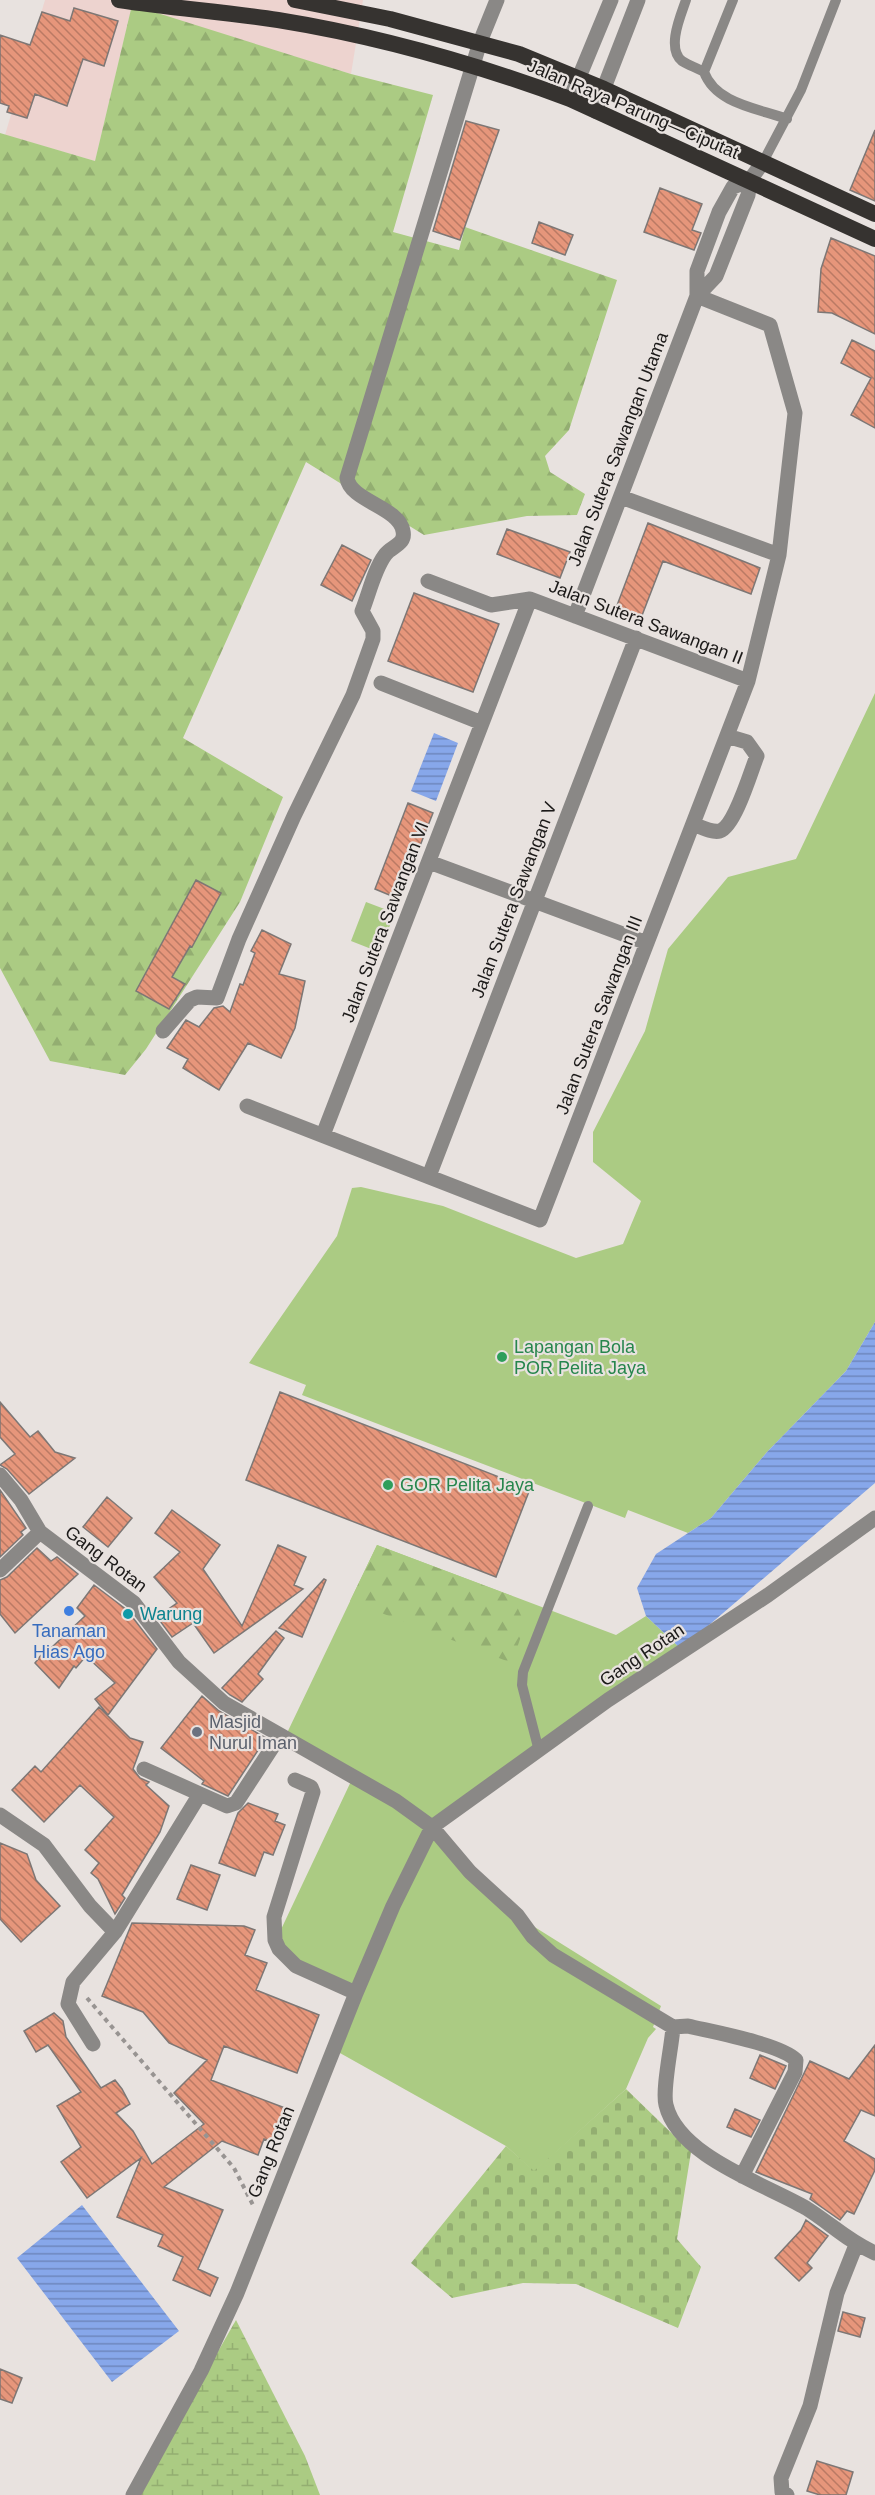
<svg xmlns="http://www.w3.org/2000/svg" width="875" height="2495" font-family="Helvetica,sans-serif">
<defs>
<pattern id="forest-firs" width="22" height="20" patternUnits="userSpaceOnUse" patternTransform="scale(1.5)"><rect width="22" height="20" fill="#abcb83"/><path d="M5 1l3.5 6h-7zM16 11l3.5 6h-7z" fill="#93ae71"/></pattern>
<pattern id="wetland-marsh" width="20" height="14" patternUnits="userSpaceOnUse" patternTransform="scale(1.5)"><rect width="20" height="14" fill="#abcb83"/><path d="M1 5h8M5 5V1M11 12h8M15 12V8" fill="none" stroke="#93ae71"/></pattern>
<pattern id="cemetery-stones" width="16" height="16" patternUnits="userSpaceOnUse" patternTransform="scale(1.5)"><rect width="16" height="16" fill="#abcb83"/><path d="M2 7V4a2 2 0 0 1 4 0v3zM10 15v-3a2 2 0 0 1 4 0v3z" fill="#93ae71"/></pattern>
<pattern id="water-rules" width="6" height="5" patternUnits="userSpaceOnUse" patternTransform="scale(1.5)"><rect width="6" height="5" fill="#87a7ea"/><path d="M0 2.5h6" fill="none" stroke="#6e87bd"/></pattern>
<pattern id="building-back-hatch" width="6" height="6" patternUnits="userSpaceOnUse" patternTransform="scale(1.5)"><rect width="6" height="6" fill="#e6967b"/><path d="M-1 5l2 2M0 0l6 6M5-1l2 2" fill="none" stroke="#ba7a64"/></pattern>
</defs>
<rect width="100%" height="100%" fill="#e8e2df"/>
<path fill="#edd3cf" d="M45 0H363L351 74 132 6 95 161 5 135Z"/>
<path fill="#abcb83" d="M875 693V1322L846 1371 767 1452 711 1518 688 1533 628 1510 625 1518 302 1395 306 1385 249 1363 337 1236 352 1188 361 1187 443 1206 576 1258 623 1244 641 1201 593 1162V1132L645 1031 668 949 728 877 796 859Z
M366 902 395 913 379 952 351 941Z
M377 1545 616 1635 646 1616 681 1649 435 1830 517 1916 661 2006 653 2027 656 2029 648 2038 626 2089 534 2172 506 2146 331 2048 357 1986 298 1960 277 1938 354 1775 287 1733Z"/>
<path fill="url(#forest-firs)" d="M132 5 351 74 433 95 393 232 459 250 465 227 617 280 569 430 545 456 550 472 585 494 577 515 527 516 424 535 306 462 183 738 283 797 240 902 146 1049 125 1075 50 1061 0 968V133L95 161Z
M377 1545 512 1596 525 1624 512 1663 350 1601Z"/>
<path fill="url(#wetland-marsh)" d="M236 2320 305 2456 320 2495H136Z"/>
<path fill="url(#cemetery-stones)" d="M626 2089 691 2152 677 2239 701 2267 678 2328 576 2284 523 2283 452 2298 411 2263 506 2146 534 2171Z"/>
<path fill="url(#water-rules)" d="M434 733 458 743 436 801 411 791Z
M875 1322V1483L681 1649 646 1616 637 1588 656 1554 711 1518 767 1452 846 1371Z
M82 2205 179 2331 112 2382 17 2258Z"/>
<path fill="url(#building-back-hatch)" stroke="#7d7775" stroke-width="1.5" d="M74 8 118 21 104 66 83 59 67 106 35 94 27 118 7 112 9 106 0 103V35L30 45 42 12 70 21Z
M466 121 499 130 460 240 433 231Z
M875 130V201L850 190Z
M660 188 702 204 692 230 701 233 694 250 644 232Z
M539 222 573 235 565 255 532 243Z
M831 238 875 256V334L832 313 818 312 821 269Z
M852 340 875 351V428L851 415 871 378 841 363Z
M648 523 760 568 751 594 663 561 641 618 616 608Z
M507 529 570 552 560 578 497 554Z
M342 545 371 560 352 601 321 585Z
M414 593 499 624 473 692 388 661Z
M408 803 433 813 399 899 375 889Z
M196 880 221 893 192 947 190 946 172 977 185 984 169 1009 136 991Z
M262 930 291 944 279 974 305 981 295 1028 281 1058 248 1043 219 1090 183 1068 188 1059 167 1048 186 1020 199 1027 214 1008 223 1006 230 1012 240 984 243 985 255 953 251 951Z
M280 1392 530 1489 496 1577 246 1480Z
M0 1402 30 1437 38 1431 55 1452 75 1458 29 1494 7 1469 0 1465 15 1454 0 1437Z
M0 1490 26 1528 21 1532 23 1535 0 1557Z
M107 1497 132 1518 108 1547 83 1527Z
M172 1510 220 1545 203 1569 242 1626 278 1545 306 1557 294 1585 303 1589 214 1653 193 1623 172 1637 157 1617 177 1603 154 1577 180 1552 155 1533Z
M37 1548 51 1561 57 1557 78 1574 15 1633 0 1614V1580L7 1577Z
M324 1579 326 1580 302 1637 279 1628Z
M94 1585 127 1610 157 1649 108 1715 95 1699 115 1683 86 1656 76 1668 74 1666 59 1688 35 1663 48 1646 51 1648 85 1616 77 1608Z
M276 1631 284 1638 258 1674 263 1679 242 1702 230 1695 222 1688Z
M202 1696 219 1711 266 1738 228 1796 202 1784 204 1781 161 1748Z
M99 1707 130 1738 143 1742 133 1769 140 1778 149 1782 146 1785 169 1806 160 1832 122 1895 125 1898 115 1914 98 1879 91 1873 99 1863 85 1850 114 1817 80 1785 44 1822 12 1790 35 1766 41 1772Z
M248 1803 278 1814 275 1821 285 1825 273 1855 264 1852 255 1876 219 1863 238 1813Z
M0 1843 27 1854 36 1880 60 1906 21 1942 0 1919Z
M191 1865 220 1875 207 1910 177 1899Z
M132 1923 244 1926 255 1930 245 1955 267 1963 256 1990 319 2015 297 2073 224 2046 211 2080 285 2108 272 2142 264 2139 258 2155 222 2141 164 2187 223 2210 198 2269 218 2278 210 2296 173 2280 183 2257 158 2246 163 2235 117 2217 141 2158 87 2198 61 2162 81 2147 57 2106 81 2092 48 2045 36 2052 24 2031 54 2013 63 2021 66 2037 101 2088 115 2080 122 2089 130 2104 116 2113 133 2131 152 2164 204 2124 174 2093 207 2060 169 2043 143 2012 102 1996Z
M875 2045V2116L861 2110 844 2141 875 2159V2170L854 2214 847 2211 840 2220 810 2199 812 2194 756 2172 810 2061 849 2079Z
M760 2055 786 2066 775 2089 750 2078Z
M735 2109 760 2120 751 2137 727 2127Z
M806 2220 828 2236 807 2263 812 2268 799 2281 775 2258 801 2230Z
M843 2312 865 2318 860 2337 838 2331Z
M0 2369 22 2378 12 2403 0 2399Z
M817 2461 853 2472 846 2495H820L807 2491Z"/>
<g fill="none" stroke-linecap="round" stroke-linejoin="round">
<path stroke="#989492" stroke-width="4" stroke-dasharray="4.5 4.5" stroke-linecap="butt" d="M87 1998 234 2168 254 2207"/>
<path stroke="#8a8886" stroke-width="10" d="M686 0C681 15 666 48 682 61 688 65 697 68 704 72
M733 0 704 72C716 104 757 108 787 119
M763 162 801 90 836 0
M539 1751 522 1685 523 1672 588 1506"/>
<path stroke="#8a8886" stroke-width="15" d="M570 99 611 0
M595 111 638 0
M697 296 716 276 748 195 750 180 763 162
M621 497 779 555
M428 581 491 605 530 599 748 681
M575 616 697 296V271L719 212 733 187 750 180
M381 683 482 723
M693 824C701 827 712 833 720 831 735 826 751 771 757 756L747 742 727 736
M429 862 647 943
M163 1031 190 1000 197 997 217 998 239 939 294 816 353 695 373 639V631L362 611C369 594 374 570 385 555 391 546 406 545 403 531 399 507 350 501 347 478L480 42 497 0
M247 1106 540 1220 748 681 779 555 795 413 770 325 697 296
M323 1135 530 599
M429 1176 636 638
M0 1475 21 1500 40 1532 134 1603 179 1662 224 1703 396 1801 432 1827 470 1872 517 1915 533 1937 553 1955 673 2027C672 2045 662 2090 666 2105 678 2156 765 2184 806 2208 830 2223 849 2242 875 2253
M0 1570 40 1532
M144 1769 200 1794
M295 1780 311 1787 313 1792 274 1917 275 1940 279 1949 296 1966 356 1993
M0 1815 44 1845 90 1906 115 1932
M673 2027 688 2026C713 2032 780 2044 796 2060L795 2072 742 2176
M93 2044 68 2004 73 1982 115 1932 200 1794 227 1806 236 1803 279 1737
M133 2495 201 2371 237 2293 356 1993 393 1906 432 1827 608 1700 768 1595 875 1518
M787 2495 782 2492 781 2478 810 2406 837 2293 856 2245"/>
<path stroke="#363330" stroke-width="16" d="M119 0C172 8 225 12 278 20 377 36 476 64 570 99L875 239
M295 0 390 19 519 54 604 89 875 214"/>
</g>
<g fill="#2e9e5b" stroke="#e8e2df" stroke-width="2">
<circle cx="502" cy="1357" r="6"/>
<circle cx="388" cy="1485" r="6"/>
</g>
<circle fill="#3f7fe0" stroke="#e8e2df" stroke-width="2" cx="69" cy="1611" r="6"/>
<circle fill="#0f9aa8" stroke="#e8e2df" stroke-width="2" cx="128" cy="1614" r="6"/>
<circle fill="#6b7280" stroke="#e8e2df" stroke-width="2" cx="197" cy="1732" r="6"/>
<g text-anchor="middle" stroke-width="4.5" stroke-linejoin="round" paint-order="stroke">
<g font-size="18" fill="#1c1a19" stroke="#e8e2df">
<text transform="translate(633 109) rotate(23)" y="6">Jalan Raya Parung—Ciputat</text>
<text transform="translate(618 449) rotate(-69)" y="6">Jalan Sutera Sawangan Utama</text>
<text transform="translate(646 622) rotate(21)" y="6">Jalan Sutera Sawangan II</text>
<text transform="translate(514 900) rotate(-69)" y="6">Jalan Sutera Sawangan V</text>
<text transform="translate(385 922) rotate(-69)" y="6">Jalan Sutera Sawangan VI</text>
<text transform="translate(599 1015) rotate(-69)" y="6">Jalan Sutera Sawangan III</text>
<text transform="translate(106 1559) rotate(37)" y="6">Gang Rotan</text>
<text transform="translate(642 1655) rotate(-34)" y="6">Gang Rotan</text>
<text transform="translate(271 2152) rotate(-68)" y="6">Gang Rotan</text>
</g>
<g font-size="18" fill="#27864d" stroke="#e8e2df" text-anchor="start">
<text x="514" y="1353">Lapangan Bola<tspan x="514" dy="21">POR Pelita Jaya</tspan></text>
<text x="400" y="1491">GOR Pelita Jaya</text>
</g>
<g font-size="18" fill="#0d838f" stroke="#e8e2df" text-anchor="start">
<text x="140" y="1620">Warung</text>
</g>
<g font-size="18" fill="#366cbe" stroke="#e8e2df">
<text x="69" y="1637">Tanaman<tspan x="69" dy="21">Hias Ago</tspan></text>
</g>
<g font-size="18" fill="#5b616d" stroke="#e8e2df" text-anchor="start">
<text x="209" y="1728">Masjid<tspan x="209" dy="21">Nurul Iman</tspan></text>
</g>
</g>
</svg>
